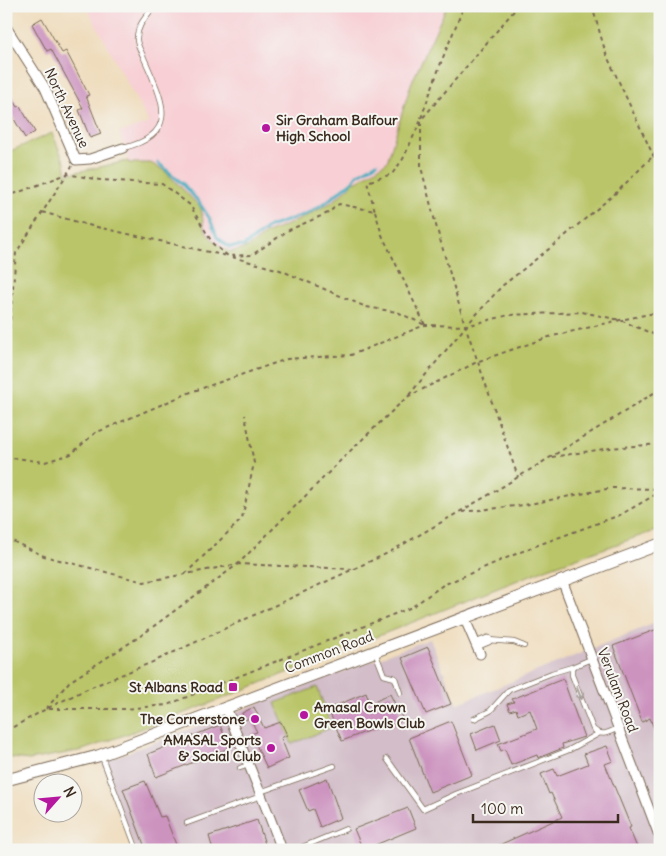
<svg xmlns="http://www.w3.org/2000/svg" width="666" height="856" font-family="Delius,sans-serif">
<rect width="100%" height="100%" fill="#f6f6f2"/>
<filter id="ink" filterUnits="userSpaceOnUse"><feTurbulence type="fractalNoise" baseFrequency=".02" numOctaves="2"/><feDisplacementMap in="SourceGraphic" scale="10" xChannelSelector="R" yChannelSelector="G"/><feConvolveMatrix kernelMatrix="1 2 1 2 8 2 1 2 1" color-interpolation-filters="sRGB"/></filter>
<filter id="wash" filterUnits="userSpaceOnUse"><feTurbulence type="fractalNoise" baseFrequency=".0096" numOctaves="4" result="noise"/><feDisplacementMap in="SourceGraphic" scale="20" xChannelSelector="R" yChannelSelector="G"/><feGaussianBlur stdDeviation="1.12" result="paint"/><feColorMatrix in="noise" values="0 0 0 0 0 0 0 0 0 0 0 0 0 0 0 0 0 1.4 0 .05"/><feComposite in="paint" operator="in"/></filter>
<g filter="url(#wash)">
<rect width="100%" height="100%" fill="#efdcbc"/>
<path fill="#f7cfd4" d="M86 6H447L411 84 387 162 360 178 332 202 301 219 267 233 245 249 230 252 222 248 210 237 204 227 201 208 166 172 151 163H129L120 133 149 123Z"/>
<path fill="#d2bdc8" d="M660 621V850H135L102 762 430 639 457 704Z"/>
<path fill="#b9c567" stroke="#7a7842" d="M447 6H660V529L548 568 201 707 83 750 29 760 6 757V152H8L52 133 65 163 67 174 128 161 129 163H151L166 172 201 208 204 227 210 237 222 248 230 252 244 249V246L247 248 267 233 301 219 332 202 352 185V182L357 181 387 162 411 84Z
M317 687 332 727 292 744 275 703Z"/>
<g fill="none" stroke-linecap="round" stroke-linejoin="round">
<path stroke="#3fabbe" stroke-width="3" d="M158 163 183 184 198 201 210 219 217 237 229 247 244 246 269 227 306 214 325 203 352 182 357 175 377 163"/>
</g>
<g id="blocks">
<path fill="#cc93bf" d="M42 18 62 53 66 51 89 95 86 96 101 134 90 138 79 110 83 108 51 49 47 51 32 24Z
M6 87 18 107 20 106 35 132 25 138 6 105Z
M660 628V741H659L650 718 642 722 613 646Z
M428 647 451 704 426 714 402 658Z
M563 679 584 737 562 744 563 748 538 758 537 755 511 765 505 749 501 751 498 744 537 729 530 710 518 715 516 709 510 711 507 704 514 702 512 699Z
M366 693 370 704 390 694 403 720 393 725 391 722 342 741 328 709Z
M254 707 264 728 281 722 287 735 281 738 289 758 267 768 251 734 257 732 250 718 244 720 242 713Z
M451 721 472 775 430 792 409 738Z
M495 724 501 740 477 750 471 734Z
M220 725 229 748 156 777 148 754Z
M607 746 613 761 605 764 631 827 629 828 638 850H488L562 817 551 793 549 794 541 774 554 769 557 776 588 764 584 754Z
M327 778 341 818 320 827 313 809 308 811 299 790Z
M145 781 160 817 165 816 178 850H146L123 789Z
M408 808 416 828 363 850 354 829Z
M257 820 267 850H213L209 836Z"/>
</g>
</g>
<g filter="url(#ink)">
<use href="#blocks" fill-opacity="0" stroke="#7a6855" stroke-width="1"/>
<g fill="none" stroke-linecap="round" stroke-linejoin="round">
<defs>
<path id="service" d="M123 148C183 134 161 98 144 58 142 53 137 45 137 40 136 26 147 16 154 6
M488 640 514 642 524 646
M375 652 384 675 395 678 400 693
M591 659 572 667V675L593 729C602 737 608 733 618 728
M474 719 490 711 509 690 552 673 572 667
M102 757 137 850
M387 759 423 809 456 794 569 750 598 734
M240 768 248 765
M260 792 334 766
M187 823 261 796
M295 850 346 829"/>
<path id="minor" d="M6 27 45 88 76 160 90 159 123 148
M562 580 660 838
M464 617 480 654
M476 645 488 640
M226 707C244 755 265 802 282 850"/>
<path id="tertiary" d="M6 780 98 756 660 544"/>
</defs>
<use href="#service" stroke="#7a6855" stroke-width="6"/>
<use href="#minor" stroke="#7a6855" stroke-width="11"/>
<use href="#tertiary" stroke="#7a6855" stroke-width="13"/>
<path stroke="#7a6855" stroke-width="2" stroke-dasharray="4 4" stroke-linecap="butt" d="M592 6 606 54 660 170
M421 118 442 60 464 6
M421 122V167L437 229 464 322 518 477
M6 197 67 174 72 166
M375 211 382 235 425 325
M42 212 88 225 227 256
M232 257 280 270 366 307 397 312 425 325
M6 316 11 307
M6 368 16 253 67 174 100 180 162 184 190 205 213 244 228 256 252 255 289 230 328 213 339 204 375 211 367 182 392 174 403 159 421 120 518 6
M409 395 466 326 502 286 554 245 617 192 660 149
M552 457 610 448 660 444
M6 462 15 458 45 462 71 454 95 433 191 392 287 359 351 355 425 325 466 326 509 315 582 312 620 320 660 337
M462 512 524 505 612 488 660 489
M6 538 44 556 144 582 238 564 352 569
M185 574 242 519 254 463 245 415
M46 709 69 682 139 637 238 564 347 454 407 397 479 361 549 337 620 320 660 312
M49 709H125L167 705 412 607 443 585 530 548 620 515 660 492
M6 731 46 709 89 688 155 661 388 553 497 490 629 409 660 389"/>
<use href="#service" stroke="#fff" stroke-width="4.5"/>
<use href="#minor" stroke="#fff" stroke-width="9"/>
<use href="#tertiary" stroke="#fff" stroke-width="11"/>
</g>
<defs><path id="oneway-shaft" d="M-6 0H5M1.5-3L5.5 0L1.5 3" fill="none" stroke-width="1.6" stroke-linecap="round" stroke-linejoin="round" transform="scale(1.25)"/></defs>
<use stroke="#a79f9a" href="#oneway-shaft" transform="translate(579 693) rotate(69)"/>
</g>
<g fill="#b5179e" stroke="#f6f6f2" stroke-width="2">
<circle cx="266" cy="128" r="5"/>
<rect x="228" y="682" width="10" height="10" rx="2.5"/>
<circle cx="304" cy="715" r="5"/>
<circle cx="255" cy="719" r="5"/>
<circle cx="271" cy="748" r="5"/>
</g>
<g text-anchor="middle" stroke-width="4" stroke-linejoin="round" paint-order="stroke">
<g font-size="14" fill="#3b2a1e" stroke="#f6f6f2">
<text transform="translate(67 108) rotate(65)" y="5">North Avenue</text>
<text transform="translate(329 652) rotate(-21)" y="5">Common Road</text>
<text transform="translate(618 690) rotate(69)" y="5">Verulam Road</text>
</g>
<g font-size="14" font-weight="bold" fill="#3b2a1e" stroke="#f6f6f2" text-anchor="end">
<text x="276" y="125" text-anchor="start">Sir Graham Balfour<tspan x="276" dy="16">High School</tspan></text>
<text x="223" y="692">St Albans Road</text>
<text x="314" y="712" text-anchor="start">Amasal Crown<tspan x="314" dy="16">Green Bowls Club</tspan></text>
<text x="245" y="724">The Cornerstone</text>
<text x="261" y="745">AMASAL Sports<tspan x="261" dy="16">&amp; Social Club</tspan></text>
</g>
</g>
<rect width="666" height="856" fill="none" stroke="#f6f6f2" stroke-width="25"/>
<g transform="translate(58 798) rotate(63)"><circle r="24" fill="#f6f6f2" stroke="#aba49d"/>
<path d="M0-4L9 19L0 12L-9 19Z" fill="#b5179e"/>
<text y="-8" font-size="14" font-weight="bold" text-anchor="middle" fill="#3b2a1e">N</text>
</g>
<path d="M473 814v8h145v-8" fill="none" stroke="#3b2a1e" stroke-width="2.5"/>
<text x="481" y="814" font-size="15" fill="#3b2a1e" stroke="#f6f6f2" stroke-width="4" paint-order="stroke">100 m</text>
</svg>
